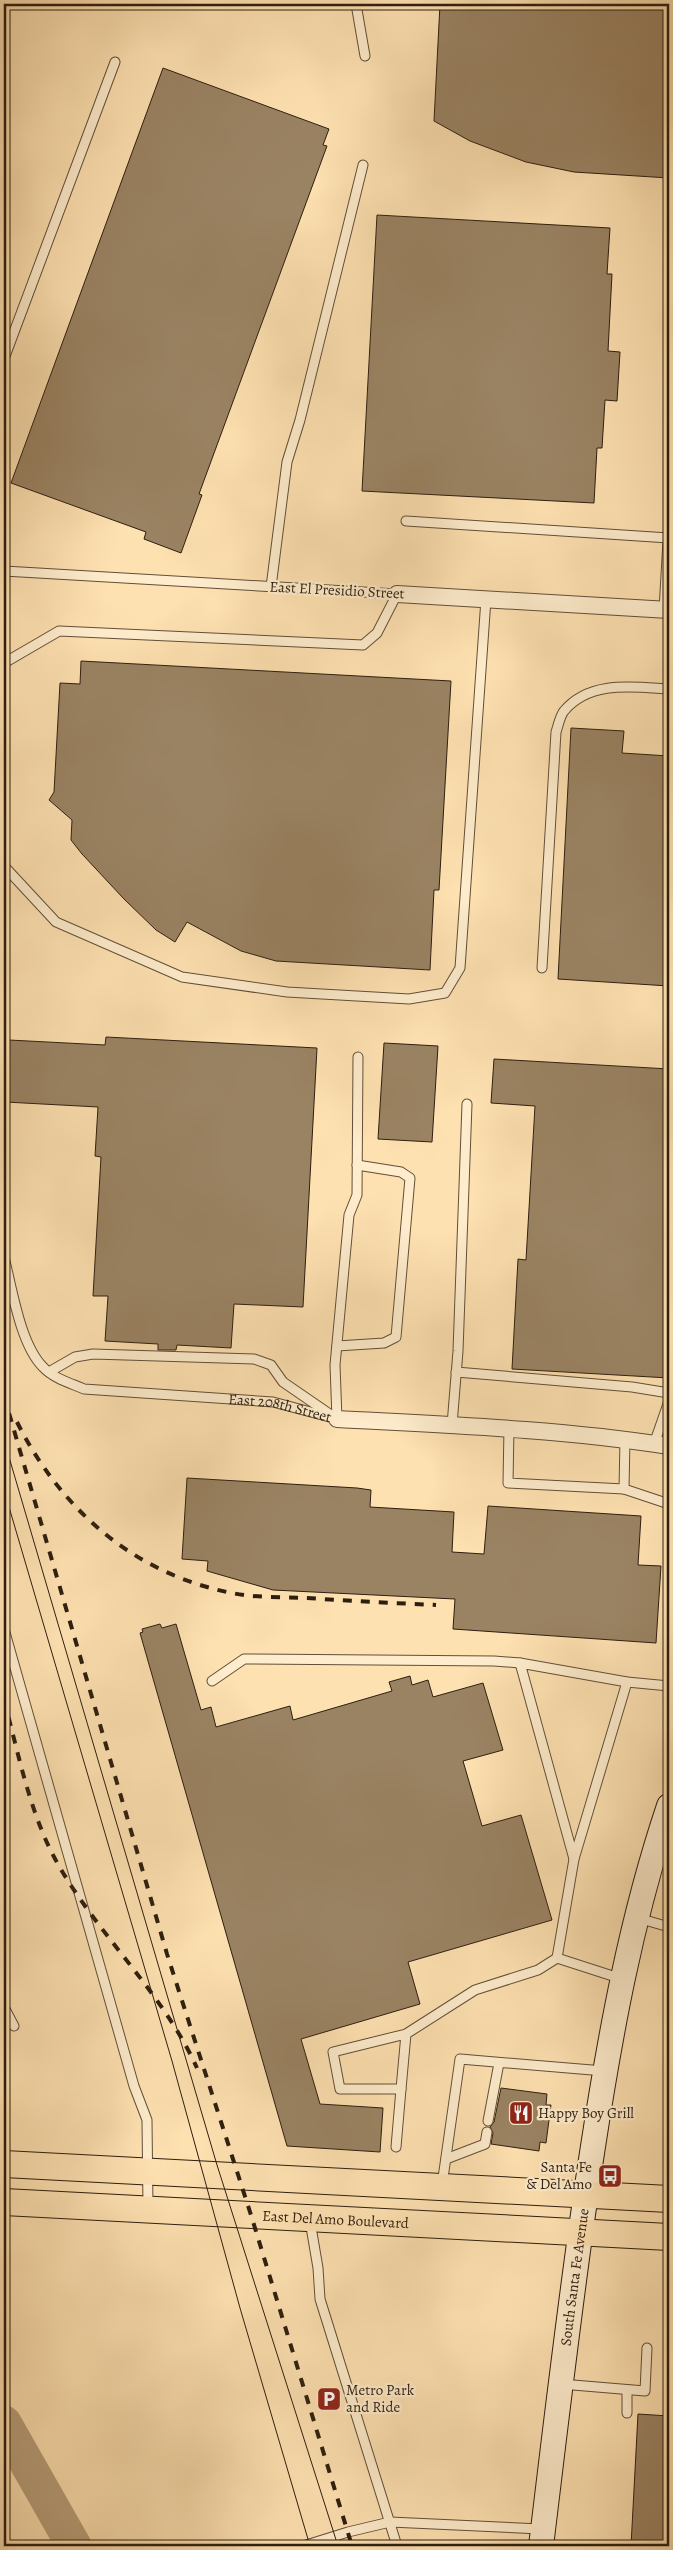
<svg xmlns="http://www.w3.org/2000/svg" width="673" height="2550" font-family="Alegreya,serif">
<rect width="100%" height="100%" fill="#fee1b1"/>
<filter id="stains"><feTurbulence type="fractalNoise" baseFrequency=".004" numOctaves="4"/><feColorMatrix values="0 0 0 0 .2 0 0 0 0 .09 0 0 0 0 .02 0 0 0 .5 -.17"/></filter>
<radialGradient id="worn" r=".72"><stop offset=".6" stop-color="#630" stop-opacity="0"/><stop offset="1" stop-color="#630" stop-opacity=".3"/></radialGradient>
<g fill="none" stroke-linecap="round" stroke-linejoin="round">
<path stroke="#b79f7a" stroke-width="35" d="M4 2423 74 2546"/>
</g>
<path fill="#9a8363" stroke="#2e1e0f" d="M440 4H669V178L574 172 526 162 470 141 434 121Z
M163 68 329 129 323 145 327 146 199 494 202 495 181 553 144 539 146 532 11 483Z
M377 215 610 228 607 274H612L608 351 620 352 617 401 605 400 602 448H597L594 503 362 491Z
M81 661 451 681 439 890H434L430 970 276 961 241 951 187 922 175 942 156 930 124 899 82 854 71 840 72 820 49 800 54 792 60 683 80 684Z
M571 728 624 731 622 753 669 756V986L558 979Z
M106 1037 317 1048 303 1307 234 1304 231 1348 177 1345 176 1350H158V1344L105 1341 108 1296H93L101 1157 95 1156 98 1107 5 1102 9 1040 105 1045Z
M384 1043 438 1046 432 1142 378 1139Z
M494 1059 669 1069V1378L512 1369 518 1259 526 1260 535 1106 491 1103Z
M187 1478 357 1488 371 1490 370 1507 454 1512 452 1552 484 1554 488 1506 641 1516 638 1565 661 1566 656 1643 453 1629 455 1599 273 1590 207 1571 208 1561 182 1559Z
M160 1624 162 1628 176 1624 201 1710 211 1707 216 1727 290 1706 293 1720 392 1691 389 1682 410 1676 412 1685 428 1680 433 1697 483 1683 503 1750 463 1761 482 1826 521 1815 552 1920 408 1962 420 2004 301 2039 320 2104 383 2108 380 2152 287 2146 140 1633 143 1632 142 1629Z
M501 2088 547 2094 546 2105H551L546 2143 540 2142 539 2151 491 2144 493 2133 490 2127 494 2122Z
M638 2414 669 2416V2546H631Z"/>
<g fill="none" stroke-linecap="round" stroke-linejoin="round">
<defs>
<g id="lane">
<path d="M356 4 365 56"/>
<path d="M4 359 115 62"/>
<path d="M406 521 669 538"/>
<path d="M4 571 397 594 377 633 363 645 59 631 4 663"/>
<path d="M271 587 287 462 300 420 363 165"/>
<path d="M664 610 669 523"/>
<path d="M4 866 56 922 182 977 287 992 409 999 445 993 460 968 486 599"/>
<path d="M542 968 556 732C558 726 560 716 564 711 590 680 633 687 669 689"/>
<path id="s1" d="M4 1257C12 1288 20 1344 43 1367 53 1378 70 1383 84 1389L273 1402 337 1419"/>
<path d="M337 1346 384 1343 396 1337 410 1178 401 1172 357 1165"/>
<path d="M49 1372 75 1357 93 1354 254 1359 271 1365 283 1382 331 1415"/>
<path d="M456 1372 632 1387 669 1393"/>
<path d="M337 1419 335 1365 349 1215 357 1195 358 1057"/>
<path d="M452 1425 458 1351 467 1104"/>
<path d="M509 1428 508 1483 624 1489 625 1439"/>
<path d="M654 1444 669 1401"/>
<path d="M624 1489 669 1504"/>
<path d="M4 1629 134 2086 147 2120 148 2207"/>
<path d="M212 1681 244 1659 494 1661 520 1663"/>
<path d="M574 1859 627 1682"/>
<path d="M638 1918 669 1927"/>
<path d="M557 1958 574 1859 520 1663 627 1682 669 1686"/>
<path d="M4 2007 14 2026"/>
<path d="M406 2034 401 2089H340L333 2052 406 2034 475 1990 538 1970 557 1958 622 1979"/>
<path d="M488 2121 499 2063"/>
<path d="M396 2147 401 2089"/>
<path d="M446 2159 485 2144 487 2132"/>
<path d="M442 2185 460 2059 604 2071"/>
<path d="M310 2221 318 2268 320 2299 397 2546"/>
<path d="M561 2384 645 2391 647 2348"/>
<path d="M627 2413V2391"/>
<path d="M303 2546 348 2532 390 2522 541 2529"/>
</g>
<path id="street" d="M397 594 669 610
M337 1419C448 1425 559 1429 669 1446"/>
<g id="secondary">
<path id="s2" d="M541 2546C557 2415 572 2283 592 2153 610 2035 631 1919 669 1806"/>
</g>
<g id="primary">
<path d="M4 2164 669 2199"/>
<path id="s3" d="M4 2202 669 2237"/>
</g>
</defs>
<use href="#lane" stroke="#624f38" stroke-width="11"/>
<use href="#street" stroke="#624f38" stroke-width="18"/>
<use href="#secondary" stroke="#2e1e0f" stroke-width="26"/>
<use href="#primary" stroke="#2e1e0f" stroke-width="28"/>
<use href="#lane" stroke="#feeccc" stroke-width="9"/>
<use href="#street" stroke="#feeccc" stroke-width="16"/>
<use href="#secondary" stroke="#feeccc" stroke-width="24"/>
<use href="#primary" stroke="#fee1b1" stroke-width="26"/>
<path stroke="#2e1e0f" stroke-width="1" d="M4 1440 217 2165 338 2546
M4 1490 172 2061 240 2308 310 2546"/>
<path stroke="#2e1e0f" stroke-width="4" stroke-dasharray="9 9" stroke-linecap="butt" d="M4 1396 167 1954 251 2215 352 2546
M17 1422C60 1508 132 1572 227 1592 253 1598 281 1597 307 1598 350 1601 393 1603 436 1605
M4 1700C19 1755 30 1816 59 1866 100 1937 163 1993 197 2068"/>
</g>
<defs>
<symbol id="restaurant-square" viewBox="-11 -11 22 22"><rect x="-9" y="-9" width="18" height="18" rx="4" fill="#8f2418" stroke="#feeccc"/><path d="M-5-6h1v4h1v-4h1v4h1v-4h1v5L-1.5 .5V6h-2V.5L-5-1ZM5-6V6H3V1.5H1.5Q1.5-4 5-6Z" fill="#fff"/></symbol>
<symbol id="bus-square" viewBox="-11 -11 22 22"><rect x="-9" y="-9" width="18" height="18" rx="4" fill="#8f2418" stroke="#feeccc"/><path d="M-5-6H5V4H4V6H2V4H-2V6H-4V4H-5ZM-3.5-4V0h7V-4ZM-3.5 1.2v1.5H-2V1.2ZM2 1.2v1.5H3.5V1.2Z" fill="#fff"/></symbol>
<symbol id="parking-square" viewBox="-11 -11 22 22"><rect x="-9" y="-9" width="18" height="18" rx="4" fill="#8f2418" stroke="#feeccc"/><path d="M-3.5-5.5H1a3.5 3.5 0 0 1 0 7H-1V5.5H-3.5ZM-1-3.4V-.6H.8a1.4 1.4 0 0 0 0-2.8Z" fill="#fff"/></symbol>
</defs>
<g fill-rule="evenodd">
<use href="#restaurant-square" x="507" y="2099" width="28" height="28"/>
<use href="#bus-square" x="596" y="2162" width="28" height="28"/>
<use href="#parking-square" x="315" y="2385" width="28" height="28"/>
</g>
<g text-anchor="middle" stroke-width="4.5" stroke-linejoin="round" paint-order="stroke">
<g font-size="15" fill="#2e1e0f" stroke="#feeccc">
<text transform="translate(337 590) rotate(3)" y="5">East El Presidio Street</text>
<text dy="5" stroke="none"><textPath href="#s1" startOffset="362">East 208th Street</textPath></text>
<text dy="5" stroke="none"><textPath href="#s3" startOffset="332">East Del Amo Boulevard</textPath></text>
<text dy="5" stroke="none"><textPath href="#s2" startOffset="271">South Santa Fe Avenue</textPath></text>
</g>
<g font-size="15" fill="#2e1e0f" stroke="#feeccc" text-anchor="start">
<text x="538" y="2118">Happy Boy Grill</text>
<text x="592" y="2172" text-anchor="end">Santa Fe<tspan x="592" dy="17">&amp; Del Amo</tspan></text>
<text x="346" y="2395">Metro Park<tspan x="346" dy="17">and Ride</tspan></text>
</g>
</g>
<rect width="673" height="2550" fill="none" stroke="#fee1b1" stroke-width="20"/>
<rect x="5" y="5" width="663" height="2540" fill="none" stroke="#2e1e0f" stroke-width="2.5"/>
<rect x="10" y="10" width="653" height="2530" fill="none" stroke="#2e1e0f"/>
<rect width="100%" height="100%" filter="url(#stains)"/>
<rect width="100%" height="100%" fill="url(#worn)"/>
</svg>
